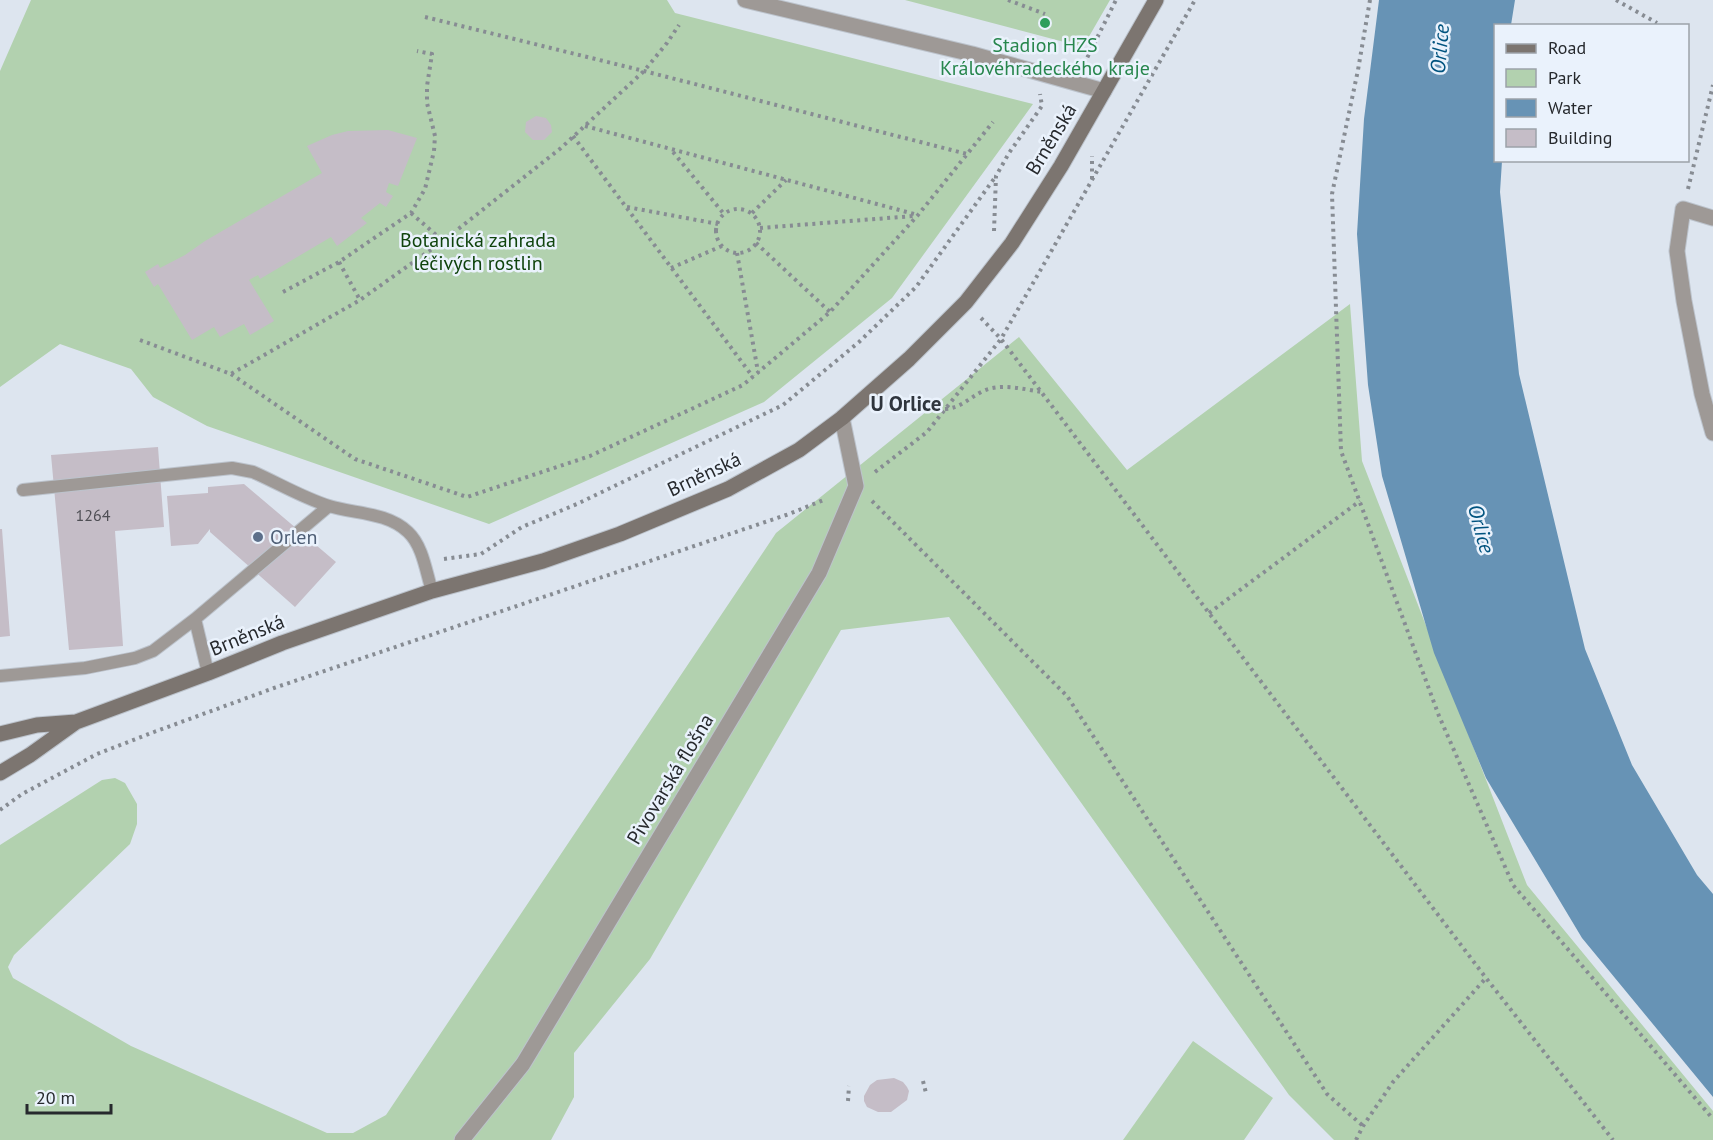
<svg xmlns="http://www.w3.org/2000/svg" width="1713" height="1140" font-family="'PT Sans',sans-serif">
<rect width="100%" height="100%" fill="#dde5ef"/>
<path fill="#b2d1af" d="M31 0H667L675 13 1033 104 892 298 764 402 489 524 207 426 153 397 131 369 60 344 0 387V71Z
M905 0H1110L1083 47Z
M1350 304 1362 461 1527 885 1713 1111V1140H1334L1289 1095 949 617 841 630 650 959 574 1053V1097L551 1140H0V845L102 780 115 778 125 783 137 804V824L130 844 14 955 8 967 13 978 131 1046 327 1133H353L386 1115 776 533 1019 337 1127 470Z
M1193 1041 1273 1098 1244 1140H1123Z"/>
<path fill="#6793b5" d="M1379 0H1515L1511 25 1496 26V160L1502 161 1500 192 1519 374 1585 649 1632 765 1697 875 1713 894V1097L1582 938 1486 778 1434 653 1382 476 1368 385 1357 234 1364 119Z"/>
<path fill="#c5bdc7" d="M536 116 546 118 551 125 552 132 544 140H533L525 132 526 122Z
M388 130 417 138 398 186 389 183 386 192 393 196 386 207 380 203 361 218 367 223 337 246 331 237 260 279 258 275 249 280 274 321 250 335 244 324 220 337 214 327 192 340 158 284 154 287 145 272 158 264 160 268 185 255 205 241 322 173 307 146 332 135 348 131Z
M158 447 164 527 115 531 123 646 69 650 51 455Z
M244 484 336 562 295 607 210 532V529L198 544 171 546 167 496 208 493V487Z
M0 529H2L10 636 0 637Z
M894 1078 903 1082 907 1087 909 1091 907 1100 891 1112H878L867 1107 864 1101V1096L870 1085 877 1080Z"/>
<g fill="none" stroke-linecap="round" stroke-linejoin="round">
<defs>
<path id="lane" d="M23 490 232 468 253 472C278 483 303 498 329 506 355 514 387 512 408 532 423 546 426 572 432 591
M195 619 208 673
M0 676 85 668 135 658 153 651 195 619 329 506"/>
<path id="street" d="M745 0 972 54 1104 91
M1713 218 1683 209 1677 251 1684 301 1702 394 1713 433
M462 1140 523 1064 819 573 856 486 842 418"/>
<path id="secondary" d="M0 734 37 725 76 722
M0 773 30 755 76 722 208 673 282 643 432 591 543 561 620 534 728 489 799 450 842 418 909 359 966 302 1012 243 1061 166 1156 0"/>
</defs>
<use href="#lane" stroke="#bcc3cc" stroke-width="14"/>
<use href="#street" stroke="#bcc3cc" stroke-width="17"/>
<use href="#secondary" stroke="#bcc3cc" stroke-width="17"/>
<path stroke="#878c93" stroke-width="4" stroke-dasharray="3 4.5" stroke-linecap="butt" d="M1008 0 1045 14
M1370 0 1358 70 1332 194 1341 451 1439 716 1513 885 1713 1119
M1616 0 1657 23
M425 17 644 71 967 154
M1084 64 1116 0
M585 126 918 215
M573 136 753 377
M673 152 724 214
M1092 179V156
M1688 189 1713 85
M627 207 718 224
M716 231a22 22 0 1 1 44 0a22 22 0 1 1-44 0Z
M411 213 443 241
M752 213 786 180
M760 228 914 216
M994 231 996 176 1009 153 1042 106 1040 94
M756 243 830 312
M737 253 758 372
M339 262 360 300
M671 268 722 246
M283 292 339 262 411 213 425 189 434 151 435 136 427 103V86L432 54 417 51
M981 318 1001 339 1486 978 1613 1140
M140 340 231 374 360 300 443 241 561 148 644 71 667 43 679 25
M231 374 355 459 467 497 590 456 743 385 830 312 918 215 993 122
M945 409C961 408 969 398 983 391 1000 383 1024 389 1041 392
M875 472 927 432 1001 339 1195 0
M872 501 1067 696 1327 1094 1363 1126
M444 559 481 554 522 527 577 504 783 405 859 342 916 287 996 176
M1209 613 1360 501
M0 810 22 794 97 754 154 732 274 688 789 514 826 499
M923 1081 926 1093
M848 1101 849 1086
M1356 1140 1363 1126 1393 1082 1486 978"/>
<use href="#lane" stroke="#9e9996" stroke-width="12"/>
<use href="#street" stroke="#9e9996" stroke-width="15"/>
<use href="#secondary" stroke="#7c7570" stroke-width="15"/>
</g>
<circle fill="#2e9e5b" stroke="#eaf2fc" stroke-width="2" cx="1045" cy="23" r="6"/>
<circle fill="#5c6f8a" stroke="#eaf2fc" stroke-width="2" cx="258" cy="537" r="6"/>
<g text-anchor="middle" stroke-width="5" stroke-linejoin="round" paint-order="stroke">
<g font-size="16" fill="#4e4e54">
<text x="93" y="521">1264</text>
</g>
<g font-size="20" fill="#27864d" stroke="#eaf2fc">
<text x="1045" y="52">Stadion HZS<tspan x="1045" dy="23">Královéhradeckého kraje</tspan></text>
</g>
<g font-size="20" fill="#26292d" stroke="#eaf2fc">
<text transform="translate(1051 139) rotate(-59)" y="7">Brněnská</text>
<text transform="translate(704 474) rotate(-25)" y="7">Brněnská</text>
<text transform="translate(247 635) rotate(-22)" y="7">Brněnská</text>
<text transform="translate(670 779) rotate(-59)" y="7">Pivovarská flošna</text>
</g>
<g font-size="20" fill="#0f430c" stroke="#eaf2fc">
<text x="478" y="247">Botanická zahrada<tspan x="478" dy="23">léčivých rostlin</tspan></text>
</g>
<g font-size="20" fill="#4e5e75" stroke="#eaf2fc" text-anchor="start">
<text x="270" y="544">Orlen</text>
</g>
<g font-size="21" font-style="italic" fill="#00537f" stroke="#eaf2fc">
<text transform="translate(1440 49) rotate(-85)" y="7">Orlice</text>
<text transform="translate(1481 529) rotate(75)" y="7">Orlice</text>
</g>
<g font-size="21" font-weight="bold" fill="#2f353d" stroke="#eaf2fc">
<text x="906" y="411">U Orlice</text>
</g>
</g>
<rect x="1494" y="24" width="195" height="138" fill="#eaf2fc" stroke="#9ca2a9" stroke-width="1.5"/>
<rect x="1506" y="44" width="30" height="9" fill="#7c7570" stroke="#9ca2a9" stroke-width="1.5"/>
<text x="1548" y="54" font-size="18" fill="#26292d">Road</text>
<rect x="1506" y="69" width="30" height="18" fill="#b2d1af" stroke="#9ca2a9" stroke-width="1.5"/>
<text x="1548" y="84" font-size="18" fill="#26292d">Park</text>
<rect x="1506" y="99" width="30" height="18" fill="#6793b5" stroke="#9ca2a9" stroke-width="1.5"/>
<text x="1548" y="114" font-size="18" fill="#26292d">Water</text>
<rect x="1506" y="129" width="30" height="18" fill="#c5bdc7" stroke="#9ca2a9" stroke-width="1.5"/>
<text x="1548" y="144" font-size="18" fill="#26292d">Building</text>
<path d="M27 1104v9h84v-9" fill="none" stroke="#26292d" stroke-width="3"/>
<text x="36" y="1104" font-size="18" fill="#26292d" stroke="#eaf2fc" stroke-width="4.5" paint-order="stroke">20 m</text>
</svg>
